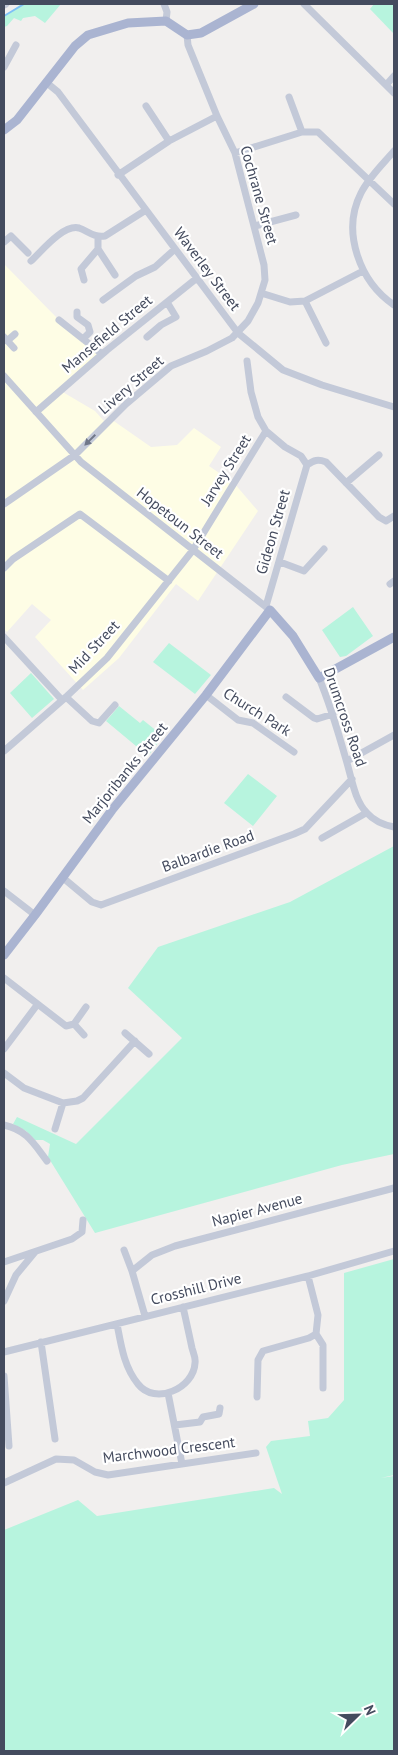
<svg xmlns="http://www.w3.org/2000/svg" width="398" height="1755" font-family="'PT Sans',sans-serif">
<rect width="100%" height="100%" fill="#f1efee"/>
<path fill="#fefde5" d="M4 264 59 320 102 354 61 391 95 411 104 421 108 417 151 447 177 445 194 428 221 447 209 466 234 483 258 511 198 601 176 584 119 658 83 690 35 637 51 620 32 604 7 632 4 629Z"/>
<path fill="#b7f4de" d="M21 4H61L45 23 35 16 23 18 21 21 14 18 7 26 4 27V17Z
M374 4H394V34L370 9Z
M353 607 373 636 346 656 340 657 322 630Z
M169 643 211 675 195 694 153 662Z
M31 673 54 699 32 718 10 693Z
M119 706 140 723 143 720 163 736 148 756 106 721Z
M248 774 277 796 253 826 224 803Z
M394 846V1154L342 1165 95 1233 48 1157 50 1144 43 1140H35L26 1131 13 1124 17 1117 76 1144 182 1038 128 988 158 947 290 902Z
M394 1259V1475L381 1478 394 1476V1751H4V1530L78 1500 97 1516 274 1488 282 1494 266 1447 271 1441 310 1436 308 1421 328 1418 344 1400V1273Z"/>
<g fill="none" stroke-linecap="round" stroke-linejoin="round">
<path stroke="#7ec0f7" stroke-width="2" d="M4 16 24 4"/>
<path stroke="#c3c9d8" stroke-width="7" d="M164 4 167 12 166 21
M304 4 394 93
M4 5 6 4
M4 67 16 45
M47 83 58 92 238 333 283 370 322 385 394 407
M386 85 394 76
M289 97 302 132
M146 106 169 141
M394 151C382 165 369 177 361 193 341 232 360 282 394 305
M235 153 302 132H318L394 204
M118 175 169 141 217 116
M255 226 296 215
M98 237V249L115 275
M4 242 11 236 28 253
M31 261C41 252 63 224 79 228 88 231 94 238 105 236L146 210
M84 280 81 269 98 249
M261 293 290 302 305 301 363 271
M103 300 136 276 155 267 175 249
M305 301 326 343
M77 312V317L88 325 90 332 83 339
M59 320 102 354
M4 337 14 348
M147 337 161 325 176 317 167 302
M7 341 15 334
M247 361 251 392 258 417 266 431 285 447 301 456 307 465
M4 376 81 462 270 610
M36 412 107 350 197 278
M307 465C314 460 318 459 326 462L379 517 386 521 394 516
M346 483 379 455
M4 504 75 455 126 404 171 366 207 351 232 338 248 321 258 303 265 280 264 265 235 153 217 116 188 45 187 35
M280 562 304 571 324 549
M4 568 13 559 80 514 169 581
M390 584 394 581
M266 606 307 465
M4 637 62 700
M319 678C331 706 339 735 347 763 352 780 355 801 367 813 374 821 384 825 394 827
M206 695 238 720 253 723 294 752
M66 697 92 721 99 723 115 705
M286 697 314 718 317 719 333 714
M4 751 66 697 107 658 193 550 266 431
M347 761 394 735
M322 838 366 813
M62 877 92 902 101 905 294 834 305 829 352 779
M4 891 35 915
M4 978 66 1026 74 1024 86 1007
M74 1024 84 1035
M125 1033 149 1054
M4 1049 37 1005
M4 1073 24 1088 63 1103 77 1101 83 1098 135 1041
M4 1125C27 1130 34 1144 47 1161
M55 1129 63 1103
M124 1250 132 1271 145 1316
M4 1262 72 1239 82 1232 83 1220
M132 1271 152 1255 175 1246 394 1188
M4 1301 16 1275 35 1252
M117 1324C121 1345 124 1367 138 1384 155 1406 194 1388 195 1363 196 1358 193 1352 192 1348 189 1334 186 1320 183 1307
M316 1334 323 1345V1388
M41 1342 55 1439
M4 1352 308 1276 394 1251
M4 1376 9 1446
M168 1393 182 1464
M257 1397 258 1360 263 1351 309 1338 316 1334 318 1315 308 1276
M175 1425 200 1422 203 1417 219 1414 220 1408
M4 1483 56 1459 74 1460 95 1472 108 1475 256 1453"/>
<path stroke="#aab4d1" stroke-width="9" d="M4 130 17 120 75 46 88 35 128 23 166 21 187 35 201 33 254 4
M4 955 35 915 112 810 206 695 270 610 293 636 319 678 394 637"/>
</g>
<defs><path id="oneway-solid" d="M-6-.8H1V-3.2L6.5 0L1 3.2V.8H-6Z" transform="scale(1.25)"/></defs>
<use fill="#707789" href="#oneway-solid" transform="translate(90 440) rotate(135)"/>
<g text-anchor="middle" stroke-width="4.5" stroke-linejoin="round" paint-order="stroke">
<g font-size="15" fill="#444b5e" stroke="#fff">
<text transform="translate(259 195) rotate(74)" y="5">Cochrane Street</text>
<text transform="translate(207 269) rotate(53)" y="5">Waverley Street</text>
<text transform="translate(107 334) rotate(-40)" y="5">Mansefield Street</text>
<text transform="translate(131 385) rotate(-41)" y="5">Livery Street</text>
<text transform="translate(226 470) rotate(-58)" y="5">Jarvey Street</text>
<text transform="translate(180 523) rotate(38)" y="5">Hopetoun Street</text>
<text transform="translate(273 532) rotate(-74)" y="5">Gideon Street</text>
<text transform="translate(94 647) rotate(-47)" y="5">Mid Street</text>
<text transform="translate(257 712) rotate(32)" y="5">Church Park</text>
<text transform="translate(345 717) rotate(71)" y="5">Drumcross Road</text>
<text transform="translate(125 773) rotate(-51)" y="5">Marjoribanks Street</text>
<text transform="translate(208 851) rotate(-20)" y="5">Balbardie Road</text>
<text transform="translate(257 1210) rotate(-15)" y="5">Napier Avenue</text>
<text transform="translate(196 1289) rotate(-14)" y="5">Crosshill Drive</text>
<text transform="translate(169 1450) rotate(-7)" y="5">Marchwood Crescent</text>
</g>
</g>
<rect width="398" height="1755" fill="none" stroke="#444b5e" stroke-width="10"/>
<g transform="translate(358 1715) rotate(67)" stroke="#ffffff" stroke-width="4" paint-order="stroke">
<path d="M0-4L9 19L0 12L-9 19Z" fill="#444b5e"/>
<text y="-8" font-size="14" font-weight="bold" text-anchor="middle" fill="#444b5e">N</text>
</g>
</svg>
